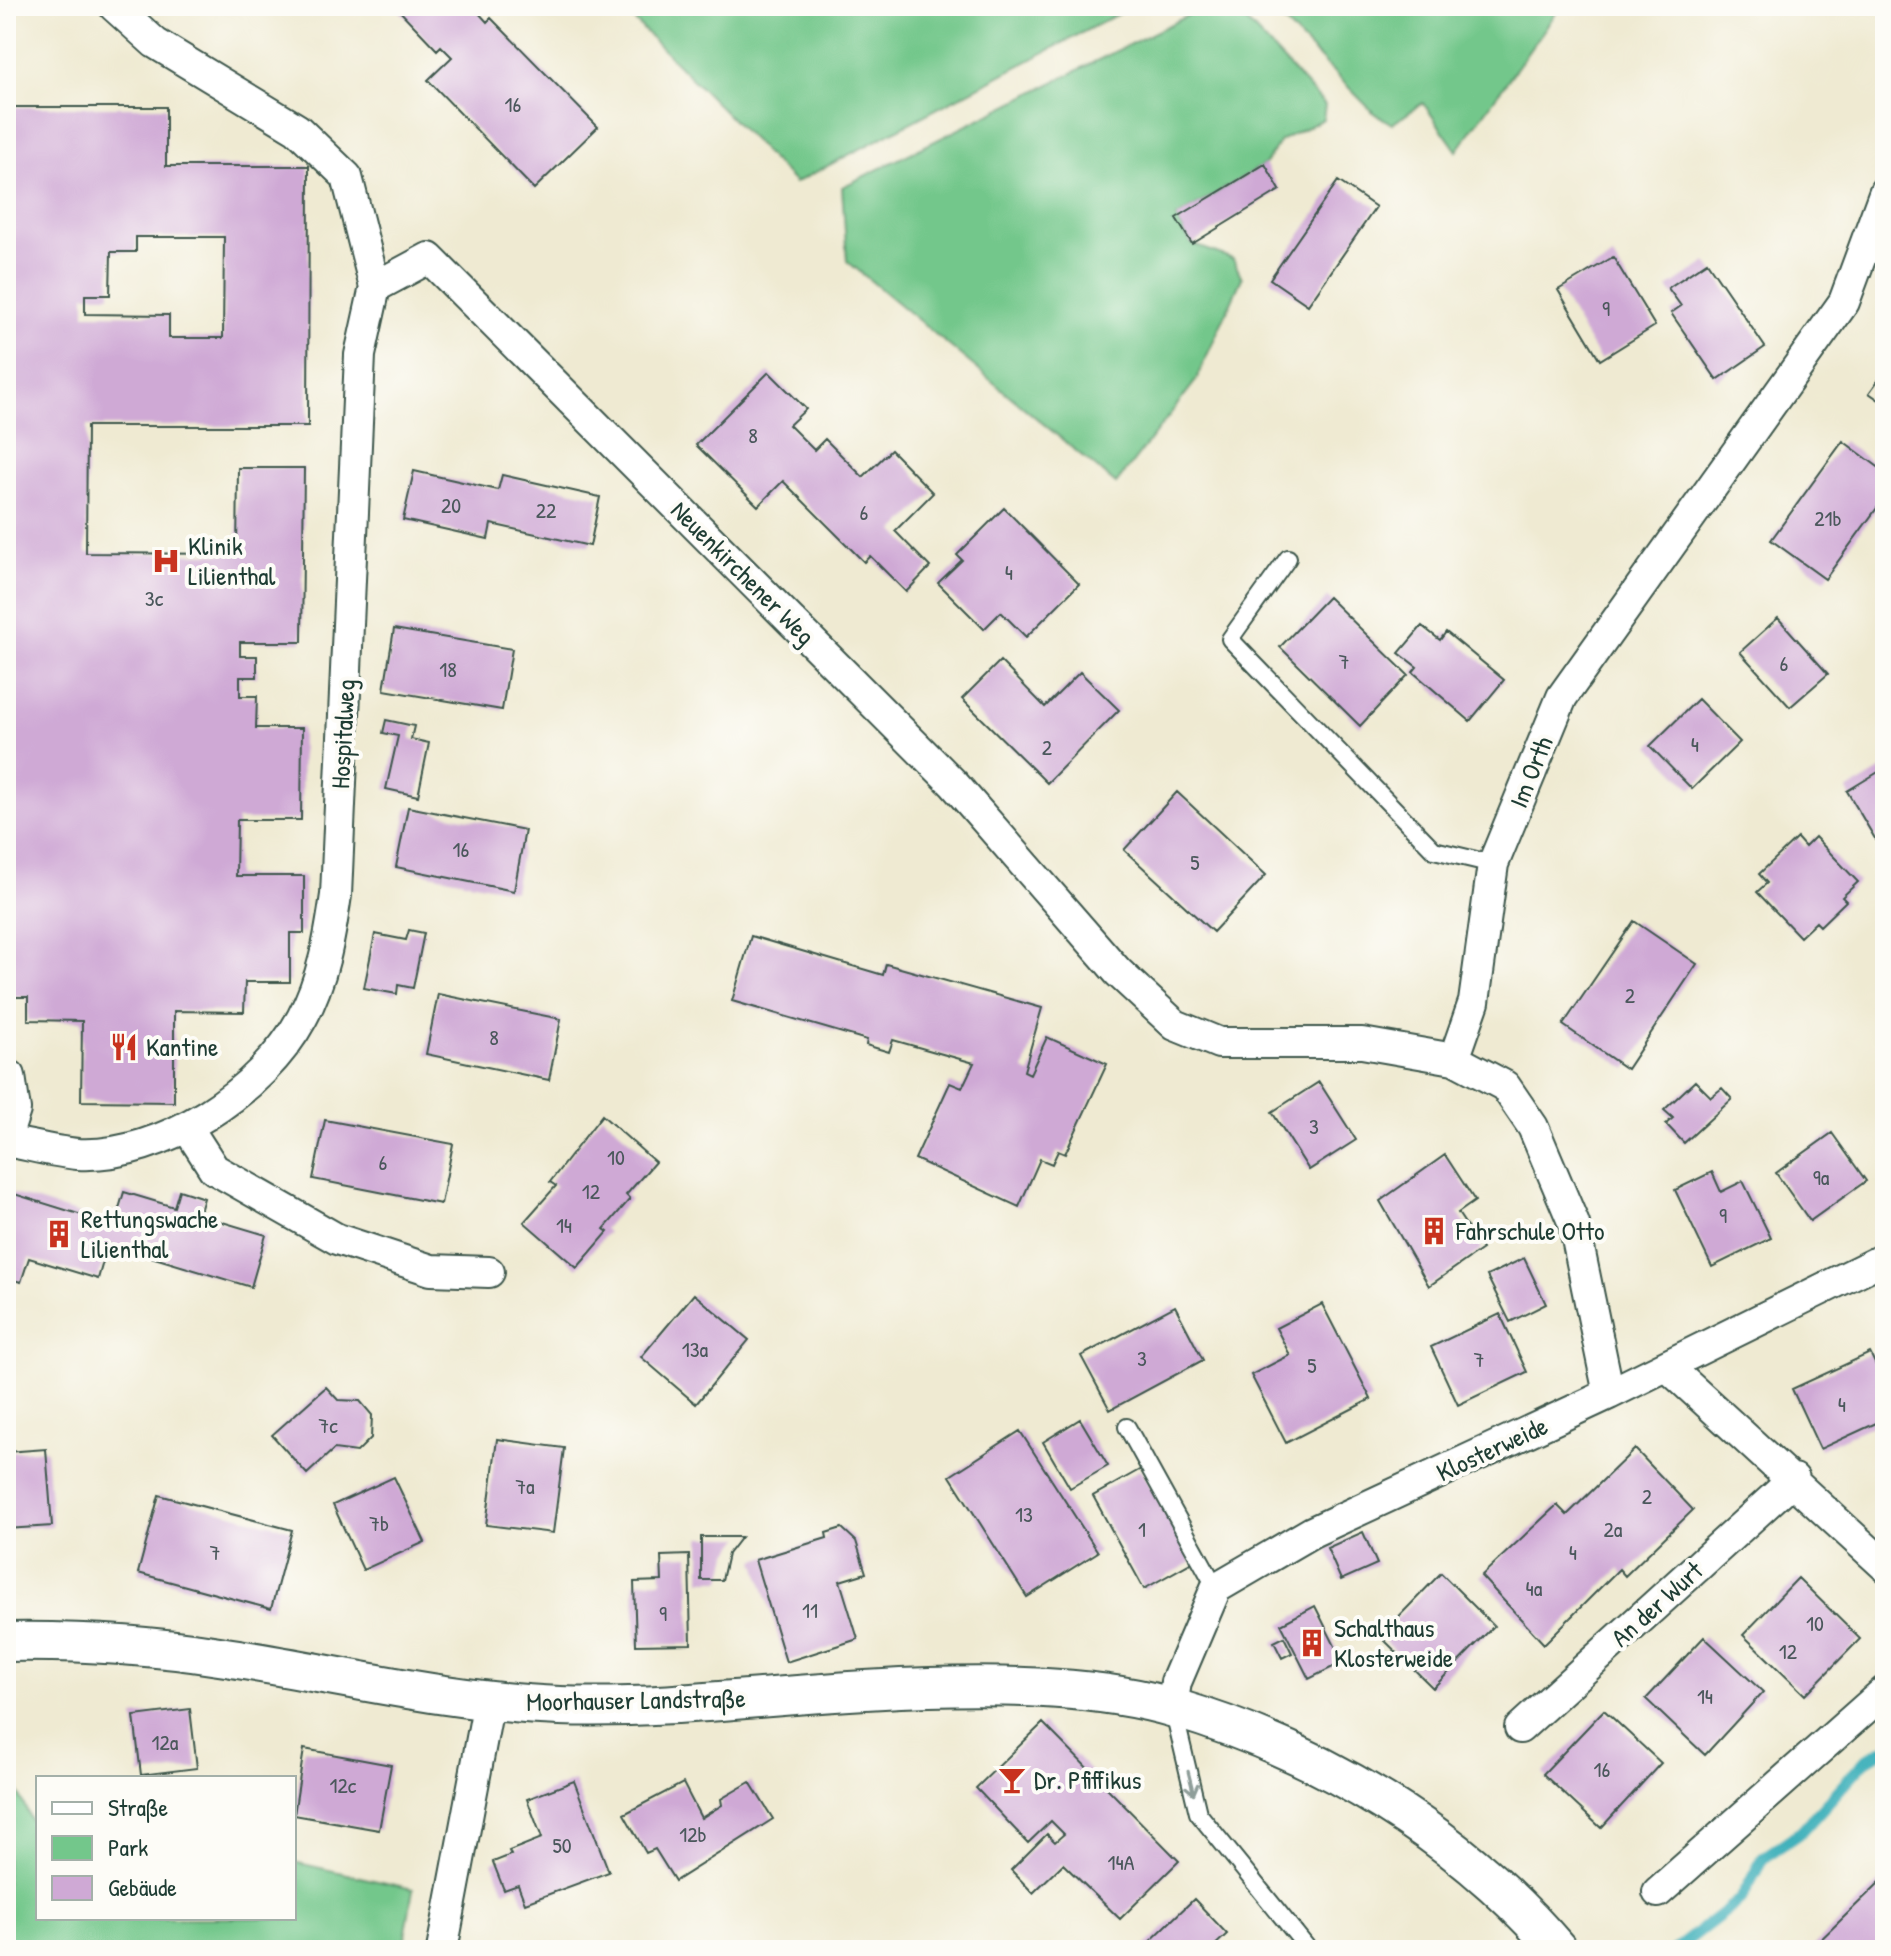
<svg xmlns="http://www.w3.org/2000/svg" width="1891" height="1956" font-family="'Patrick Hand',sans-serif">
<rect width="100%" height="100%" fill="#fdfcf7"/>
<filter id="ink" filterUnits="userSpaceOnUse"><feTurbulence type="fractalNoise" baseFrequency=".0125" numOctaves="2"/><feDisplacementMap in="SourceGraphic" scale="16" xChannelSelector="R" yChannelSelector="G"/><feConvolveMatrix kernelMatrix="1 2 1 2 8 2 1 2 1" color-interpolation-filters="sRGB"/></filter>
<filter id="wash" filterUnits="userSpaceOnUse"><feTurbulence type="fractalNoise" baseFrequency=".006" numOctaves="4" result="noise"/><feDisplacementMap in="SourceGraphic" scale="32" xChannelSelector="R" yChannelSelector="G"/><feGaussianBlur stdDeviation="1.8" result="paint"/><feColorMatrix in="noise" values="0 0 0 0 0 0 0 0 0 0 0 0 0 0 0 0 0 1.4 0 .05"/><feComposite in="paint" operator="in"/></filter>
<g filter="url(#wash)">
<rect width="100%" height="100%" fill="#efead2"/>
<path fill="#73c78b" stroke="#498260" stroke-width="2" d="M620 6H1133L795 183Z
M1207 6H1232L1325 105 1323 119 1280 141 1265 164 1176 218 1192 244 1233 259 1242 278 1195 382 1116 484 847 261 842 187Z
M1268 6H1561L1457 151 1423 103 1392 124 1373 112Z
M12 1779 38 1835V1918H294V1862L413 1889 403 1950H6V1780Z"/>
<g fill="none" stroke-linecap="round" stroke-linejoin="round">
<path stroke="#41b1bb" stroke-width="12" d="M1675 1950 1741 1899 1763 1858 1802 1831 1865 1761 1885 1749"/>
</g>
<g id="blocks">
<path fill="#cfa9d5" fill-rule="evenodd" d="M395 6H482L477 11 487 22 491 18 598 127 534 189 428 80 452 57 441 46 437 50Z
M6 107H166V166H309L308 426H87L86 553 237 554 238 468H304L302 642H240V656H257V677H240V696H257L256 728H302L301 820H237L236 876H304V933H290V982H245L244 1012 174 1011V1102L81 1101 82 1021 28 1020V997H6ZM136 237H224L223 338H169V315L85 314V295H110L111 252H136Z
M1265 164 1280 190 1192 244 1176 218Z
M1338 181 1376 207 1308 305 1270 279Z
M1613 257 1655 326 1600 360 1558 290Z
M1707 262 1765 347 1717 380 1671 313 1681 306 1668 288Z
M1885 371V404L1869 393Z
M769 372 806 409 789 425 814 450 825 439 863 477 891 450 933 493 895 531 930 567 906 592 870 556 864 562 783 481 758 506 696 445Z
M1843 441 1885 472V497L1825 579 1771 540Z
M414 471 498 490 502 475 600 497 590 546 491 524 488 539 403 520Z
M1004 508 1079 584 1026 637 1001 612 984 629 938 583 962 560 957 555Z
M1328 597 1408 675 1360 726 1280 647Z
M1778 618 1828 674 1790 707 1740 652Z
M1422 626 1440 640 1446 632 1504 680 1470 721 1413 672 1417 667 1399 653Z
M394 629 512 649 502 710 384 690Z
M1000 661 1045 707 1080 672 1119 710 1047 783 962 699Z
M1698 699 1740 742 1692 789 1650 746Z
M386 720 414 726 411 739 429 743 418 796 386 789 398 736 383 733Z
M1885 768V844L1880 847 1847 791Z
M1177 792 1266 875 1213 932 1124 850Z
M408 807 525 830 514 891 396 867Z
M1815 837 1858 882 1842 897 1846 901 1820 926 1816 922 1800 937 1757 892 1767 883 1759 874 1797 838 1805 847Z
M1634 921 1697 964 1627 1069 1563 1025Z
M409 930 424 933 413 988 398 985 397 994 364 988 375 934 406 940Z
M751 936 883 975 886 964 1042 1008 1024 1071 1030 1074 1047 1037 1107 1064 1065 1154 1058 1151 1052 1164 1040 1159 1019 1207 915 1159 950 1083 962 1088 974 1063 893 1040 889 1052 866 1045 867 1040 732 1001Z
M438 994 561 1019 549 1080 426 1054Z
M1695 1081 1711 1097 1722 1088 1732 1099 1684 1143 1666 1124 1673 1118 1664 1110Z
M1319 1082 1356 1140 1309 1170 1272 1112Z
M602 1115 655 1162 626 1195 630 1199 604 1229 608 1232 577 1268 524 1222 556 1186 550 1182Z
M325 1120 453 1144 441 1204 313 1179Z
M1832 1133 1866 1181 1810 1221 1776 1173Z
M1445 1155 1475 1201 1458 1213 1482 1249 1429 1286 1380 1201Z
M1712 1172 1721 1192 1743 1181 1771 1238 1712 1267 1675 1190Z
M179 1190 204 1198 199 1215 266 1235 251 1287 108 1244 98 1279 29 1258 21 1282 6 1278 8 1192 114 1225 124 1192 174 1207Z
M1524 1258 1546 1304 1510 1322 1487 1276Z
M694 1294 749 1340 696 1404 641 1357Z
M1322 1304 1371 1399 1286 1443 1251 1375 1290 1355 1276 1328Z
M1175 1306 1203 1360 1110 1410 1081 1356Z
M1500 1314 1527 1372 1458 1405 1431 1347Z
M1870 1353 1885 1384V1419L1820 1449 1792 1389Z
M326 1387 338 1400 360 1401 372 1415 371 1438 357 1452 334 1449 307 1474 272 1435Z
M1080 1419 1108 1466 1070 1488 1043 1442Z
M1020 1431 1098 1552 1027 1597 950 1476Z
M497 1439 564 1448 553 1533 486 1525Z
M46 1449 52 1526 6 1529V1452Z
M1635 1449 1693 1510 1625 1576 1619 1569 1544 1644 1481 1576 1557 1505 1567 1515Z
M1141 1469 1192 1562 1144 1589 1093 1496Z
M394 1477 425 1542 363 1570 333 1505Z
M159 1495 292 1530 271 1609 138 1573Z
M842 1528 856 1541 866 1573 840 1581 858 1639 786 1662 755 1560 827 1538 826 1533Z
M1363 1532 1377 1564 1341 1580 1327 1548Z
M701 1537H741L728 1554 722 1580H701Z
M689 1555 691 1644 636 1645 634 1582 662 1581 661 1556Z
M1441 1573 1494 1626 1433 1688 1380 1636Z
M1798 1578 1860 1639 1805 1695 1743 1635Z
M1315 1606 1343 1662 1309 1679 1281 1624Z
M1284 1637 1292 1653 1282 1658 1274 1642Z
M1704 1637 1763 1692 1705 1755 1646 1699Z
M190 1709 197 1768 141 1775 134 1716Z
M1604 1710 1661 1763 1601 1828 1543 1774Z
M1043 1723 1179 1861 1120 1919 1063 1864 1033 1893 1011 1870 1047 1834 1055 1842 1064 1834 1051 1821 1028 1843 976 1788Z
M304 1749 391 1765 379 1830 294 1815Z
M574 1781 609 1872 525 1903 518 1885 504 1890 493 1862 511 1855 509 1851 542 1838 527 1799Z
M750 1782 773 1819 675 1881 655 1849 646 1853 624 1814 683 1783 701 1818 722 1805 721 1799Z
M1881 1881 1885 1885V1950H1810Z
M1194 1899 1227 1934 1210 1950H1141Z
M527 1942 530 1950H505Z"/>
</g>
</g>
<g filter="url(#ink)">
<use href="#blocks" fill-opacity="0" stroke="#3e574c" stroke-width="2"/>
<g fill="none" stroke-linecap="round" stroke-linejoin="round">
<defs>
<path id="service" d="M1288 558 1230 639 1434 850 1493 864
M1127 1427 1216 1588
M1173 1708 1198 1813 1309 1950"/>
<path id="minor" d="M114 6 155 43 297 129 347 177 375 287 429 258 954 784 1118 972 1175 1025 1219 1043H1362L1454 1059
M6 1074 10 1076 15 1110 6 1138
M187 1127 214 1169 337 1239 431 1270 489 1272
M6 1141C29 1145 54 1152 78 1154 162 1158 263 1091 302 1018 323 979 330 937 336 895L360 355 375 287
M1667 1366 1885 1566
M1609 1394 1574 1224 1533 1127 1505 1086 1454 1059 1474 1002 1493 864 1562 697 1844 302 1885 191
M1172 1707 1176 1682 1216 1588 1312 1532 1609 1394 1885 1258
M1520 1728 1794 1479
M1658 1892 1885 1691
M442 1950 489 1701"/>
<path id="tertiary" d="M6 1642C78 1641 148 1645 219 1656 332 1673 445 1702 560 1706 683 1710 806 1690 929 1687 1006 1685 1101 1686 1174 1708 1320 1751 1459 1834 1558 1950"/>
</defs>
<use href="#service" stroke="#3e574c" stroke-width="20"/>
<use href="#minor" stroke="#3e574c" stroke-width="34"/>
<use href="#tertiary" stroke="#3e574c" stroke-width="42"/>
<use href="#service" stroke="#fff" stroke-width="16"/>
<use href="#minor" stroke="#fff" stroke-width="30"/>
<use href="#tertiary" stroke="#fff" stroke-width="38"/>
</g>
<defs><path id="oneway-shaft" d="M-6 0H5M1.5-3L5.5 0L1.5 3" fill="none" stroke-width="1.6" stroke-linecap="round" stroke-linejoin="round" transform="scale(2)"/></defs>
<use stroke="#8f9e9a" href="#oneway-shaft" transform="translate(1191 1783) rotate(76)"/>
</g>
<defs>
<symbol id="hospital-bare" viewBox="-9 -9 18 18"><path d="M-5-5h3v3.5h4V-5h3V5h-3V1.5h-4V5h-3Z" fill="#c8321e" stroke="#fdfcf7" stroke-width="2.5" paint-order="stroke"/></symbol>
<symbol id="restaurant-bare" viewBox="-9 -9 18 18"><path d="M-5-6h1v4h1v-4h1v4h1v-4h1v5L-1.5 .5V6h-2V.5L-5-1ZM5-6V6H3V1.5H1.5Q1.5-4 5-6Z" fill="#c8321e" stroke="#fdfcf7" stroke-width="2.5" paint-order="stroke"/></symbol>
<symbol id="building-bare" viewBox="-9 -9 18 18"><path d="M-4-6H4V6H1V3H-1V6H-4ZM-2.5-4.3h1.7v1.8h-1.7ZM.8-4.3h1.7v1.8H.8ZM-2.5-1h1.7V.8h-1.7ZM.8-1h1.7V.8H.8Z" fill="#c8321e" stroke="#fdfcf7" stroke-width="2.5" paint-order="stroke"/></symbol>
<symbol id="bar-bare" viewBox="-9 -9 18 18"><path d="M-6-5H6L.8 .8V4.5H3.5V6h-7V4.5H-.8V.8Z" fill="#c8321e" stroke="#fdfcf7" stroke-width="2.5" paint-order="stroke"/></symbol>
</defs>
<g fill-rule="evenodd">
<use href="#hospital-bare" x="146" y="541" width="40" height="40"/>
<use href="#restaurant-bare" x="104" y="1027" width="40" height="40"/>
<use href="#building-bare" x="1414" y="1211" width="40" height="40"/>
<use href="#building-bare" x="39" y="1214" width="40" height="40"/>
<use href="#building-bare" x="1292" y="1623" width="40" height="40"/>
<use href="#bar-bare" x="992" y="1760" width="40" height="40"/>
</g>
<g text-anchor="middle" stroke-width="8" stroke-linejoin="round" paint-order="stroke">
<g font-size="22" fill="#4b585c">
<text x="513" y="112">16</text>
<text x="1606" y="316">9</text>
<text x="753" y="443">8</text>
<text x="451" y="513">20</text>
<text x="546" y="518">22</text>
<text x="864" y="520">6</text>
<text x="1828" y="526">21b</text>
<text x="1009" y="580">4</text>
<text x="154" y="606">3c</text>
<text x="1344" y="669">7</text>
<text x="1784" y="671">6</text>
<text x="448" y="677">18</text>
<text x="1695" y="752">4</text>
<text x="1047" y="755">2</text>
<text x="461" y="857">16</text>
<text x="1195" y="870">5</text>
<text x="1630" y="1003">2</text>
<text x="494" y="1045">8</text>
<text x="1314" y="1134">3</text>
<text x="616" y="1165">10</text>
<text x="383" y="1170">6</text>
<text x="1821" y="1185">9a</text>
<text x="591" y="1199">12</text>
<text x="1723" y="1223">9</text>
<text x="564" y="1233">14</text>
<text x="695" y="1357">13a</text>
<text x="1142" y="1366">3</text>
<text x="1479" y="1367">7</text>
<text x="1312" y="1373">5</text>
<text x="1842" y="1412">4</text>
<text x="328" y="1433">7c</text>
<text x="525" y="1494">7a</text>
<text x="1647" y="1504">2</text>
<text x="1024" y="1522">13</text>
<text x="379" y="1531">7b</text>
<text x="1142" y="1537">1</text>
<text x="1613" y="1537">2a</text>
<text x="215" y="1560">7</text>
<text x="1573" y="1560">4</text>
<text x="1534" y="1596">4a</text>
<text x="810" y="1618">11</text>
<text x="663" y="1621">9</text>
<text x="1815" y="1631">10</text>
<text x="1788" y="1659">12</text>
<text x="1705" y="1704">14</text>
<text x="165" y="1750">12a</text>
<text x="1602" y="1777">16</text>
<text x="343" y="1793">12c</text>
<text x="693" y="1842">12b</text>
<text x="562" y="1853">50</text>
<text x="1121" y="1870">14A</text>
</g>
<g font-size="26" fill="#1f3d34" stroke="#fdfcf7" text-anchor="start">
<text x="188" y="555">Klinik<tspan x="188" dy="30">Lilienthal</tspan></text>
<text x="146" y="1056">Kantine</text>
<text x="81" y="1228">Rettungswache<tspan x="81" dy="30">Lilienthal</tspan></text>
<text x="1456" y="1240">Fahrschule Otto</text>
<text x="1334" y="1637">Schalthaus<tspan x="1334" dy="30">Klosterweide</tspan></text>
<text x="1034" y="1789">Dr. Pfiffikus</text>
</g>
<g font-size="26" fill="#1f3d34" stroke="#fdfcf7">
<text transform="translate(743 573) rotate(45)" y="9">Neuenkirchener Weg</text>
<text transform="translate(343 734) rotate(-87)" y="9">Hospitalweg</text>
<text transform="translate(1531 772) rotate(-68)" y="9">Im Orth</text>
<text transform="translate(1492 1449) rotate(-25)" y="9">Klosterweide</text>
<text transform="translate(1657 1604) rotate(-42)" y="9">An der Wurt</text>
<text transform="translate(636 1700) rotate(-1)" y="9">Moorhauser Landstraße</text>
</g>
</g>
<rect width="1891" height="1956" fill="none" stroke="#fdfcf7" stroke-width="32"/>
<rect x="36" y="1776" width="260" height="144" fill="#fdfcf7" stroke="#a4b0a9" stroke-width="2"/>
<rect x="52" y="1802" width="40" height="12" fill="#ffffff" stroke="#a4b0a9" stroke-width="2"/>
<text x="108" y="1816" font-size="24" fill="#1f3d34">Straße</text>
<rect x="52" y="1836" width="40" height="24" fill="#73c78b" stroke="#a4b0a9" stroke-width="2"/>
<text x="108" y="1856" font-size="24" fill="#1f3d34">Park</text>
<rect x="52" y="1876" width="40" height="24" fill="#cfa9d5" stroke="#a4b0a9" stroke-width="2"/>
<text x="108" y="1896" font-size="24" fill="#1f3d34">Gebäude</text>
</svg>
